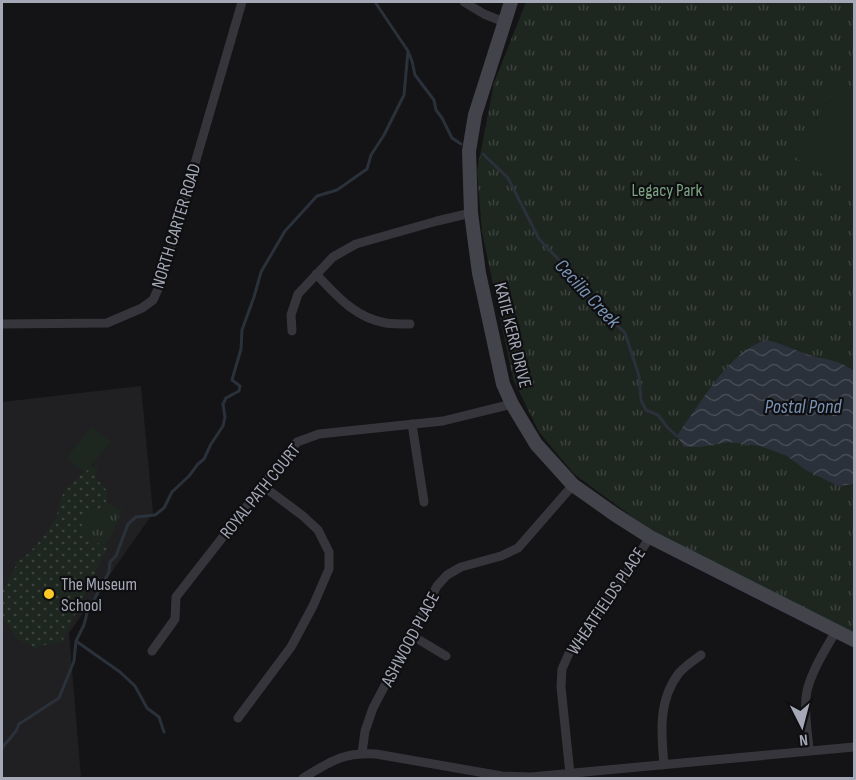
<svg xmlns="http://www.w3.org/2000/svg" width="856" height="780" font-family="'Sofia Sans Condensed',sans-serif">
<defs>
<pattern id="grass-dots" width="8" height="8" patternUnits="userSpaceOnUse" patternTransform="scale(1.5)"><rect width="8" height="8" fill="#1e2620"/><path d="M2 2h.1M6 6h.1" fill="none" stroke="#3c433e" stroke-width="1.8" stroke-linecap="round"/></pattern>
<pattern id="park-tufts" width="24" height="20" patternUnits="userSpaceOnUse" patternTransform="scale(1.5)"><rect width="24" height="20" fill="#1e2620"/><path d="M3 7l-1-3M5 7V3M7 7l1-3M15 17l-1-3M17 17v-4M19 17l1-3" fill="none" stroke="#3c433e"/></pattern>
<pattern id="water-waves" width="16" height="10" patternUnits="userSpaceOnUse" patternTransform="scale(1.5)"><rect width="16" height="10" fill="#2a313a"/><path d="M0 5q4-4 8 0t8 0" fill="none" stroke="#464c54"/></pattern>
</defs>
<rect width="100%" height="100%" fill="#141416"/>
<path fill="#202023" d="M141 386 153 513 69 633 81 778H2V402Z"/>
<path fill="url(#grass-dots)" d="M89 467 98 468 95 477 107 491 106 502 97 512 86 520 79 532 107 548 62 642 40 646 36 649 31 645 18 640 5 621 2 620V591L16 566 15 562C29 558 49 530 56 517 59 510 59 501 63 494 67 485 82 476 89 467Z"/>
<path fill="url(#park-tufts)" d="M526 2H854V633L668 543 574 474 539 432 513 379 482 232 477 171 494 83Z
M106 502 122 510 113 532 104 546 78 532 85 520V516L86 513 90 510 97 512Z"/>
<path fill="#1e2620" d="M835 90 854 103V194L793 156Z
M92 427 111 442 85 473 66 458Z"/>
<path fill="url(#water-waves)" d="M765 340C779 342 792 349 806 354 824 360 838 359 854 371V484L838 486 806 470 787 456 760 446 729 442 700 447H684L677 436C684 424 693 413 701 401 718 377 736 351 765 340Z"/>
<g fill="none" stroke-linecap="round" stroke-linejoin="round">
<path stroke="#2a313a" stroke-width="3" d="M375 2 408 51 412 61 415 75 434 100 436 110 442 118 452 138 461 144
M483 154 508 178 539 239 562 263 585 294 625 333 639 376 641 400 646 410 658 415 668 428 677 436
M76 641 120 672 135 686 147 708 159 717 164 732
M2 748 16 731 19 724 59 698 74 661 76 641 84 625 87 613 109 572 110 562 116 556 128 524 136 517 155 515 164 508 172 492 189 476 198 464 204 459 211 444 223 426 225 417 223 404 226 398 239 391 240 386 232 380 241 349 242 330 254 297 261 272 285 231 317 196 337 190 367 169 371 155 384 135 404 95 408 51"/>
<path stroke="#35353b" stroke-width="9" d="M464 2 484 14 504 22
M316 274C336 295 355 318 386 323 393 324 402 324 410 324
M2 324 107 323 142 308 153 300 159 287 242 2
M292 331 291 315 298 294 333 257 356 244 437 221 471 213
M412 424 424 502
M411 635 446 656
M152 651 175 619 176 597 297 442 319 434 443 421 512 404
M238 718 291 647 313 606 329 569V552L318 530 303 516 263 486
M809 751C808 732 803 710 807 691 812 670 825 650 836 631
M362 753 365 731 373 708 437 586 447 575 461 567 501 556 518 548 573 485
M664 765C661 733 658 700 679 673 685 666 694 660 701 655
M570 774 561 687 562 669 570 651 614 592 650 537
M303 778C330 762 342 752 376 754L502 776 531 777 854 747"/>
<path stroke="#43444b" stroke-width="14" d="M511 2 475 115 469 151 471 213 479 273 503 384 512 404 536 444 573 485 614 514 650 537 854 640"/>
</g>
<circle fill="#fbc927" stroke="#0f0f11" stroke-width="2" cx="49" cy="594" r="6"/>
<g text-anchor="middle" stroke-width="4.5" stroke-linejoin="round" paint-order="stroke">
<g font-size="18" fill="#7ba381" stroke="#0f0f11">
<text x="667" y="196">Legacy Park</text>
</g>
<g font-size="18" fill="#a5a9b7" stroke="#0f0f11">
<text transform="translate(176 226) rotate(-73)" y="6">NORTH CARTER ROAD</text>
<text transform="translate(513 335) rotate(76)" y="6">KATIE KERR DRIVE</text>
<text transform="translate(260 491) rotate(-51)" y="6">ROYAL PATH COURT</text>
<text transform="translate(606 601) rotate(-56)" y="6">WHEATFIELDS PLACE</text>
<text transform="translate(410 639) rotate(-62)" y="6">ASHWOOD PLACE</text>
</g>
<g font-size="18" fill="#a5a9b7" stroke="#0f0f11" text-anchor="start">
<text x="61" y="590">The Museum<tspan x="61" dy="21">School</tspan></text>
</g>
<g font-size="20" font-style="italic" fill="#7a93b4" stroke="#0f0f11">
<text transform="translate(588 293) rotate(47)" y="7">Cecilia Creek</text>
<text x="803" y="413">Postal Pond</text>
</g>
</g>
<rect width="856" height="780" fill="none" stroke="#a5a9b7" stroke-width="6"/>
<g transform="translate(802 726) rotate(174)" stroke="#0f0f11" stroke-width="4.5" paint-order="stroke">
<path d="M0-4.5L10 22L0 15L-10 22Z" fill="#a5a9b7"/>
<text y="-9" font-size="16" font-weight="bold" text-anchor="middle" fill="#a5a9b7">N</text>
</g>
</svg>
